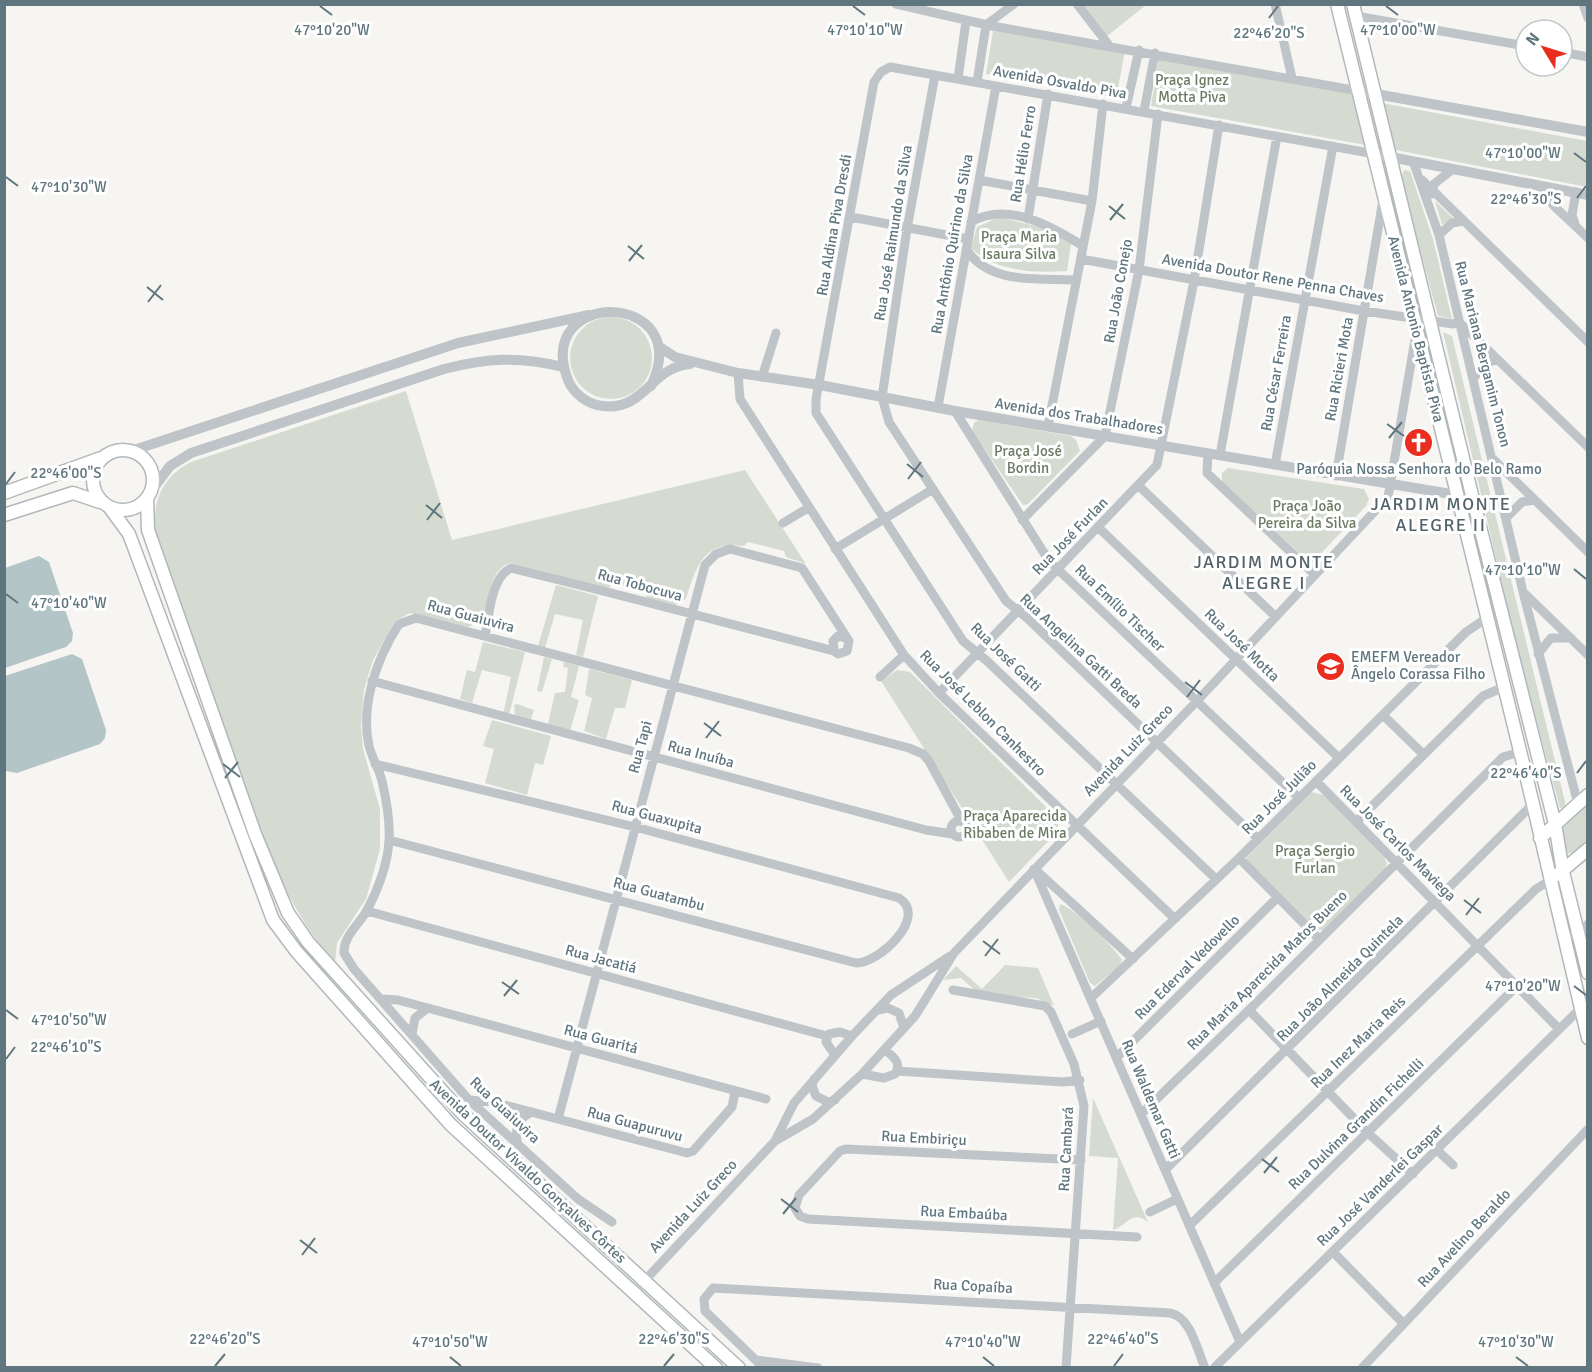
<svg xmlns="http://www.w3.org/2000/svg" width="1592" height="1372" font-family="Signika,sans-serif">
<rect width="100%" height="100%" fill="#f6f5f2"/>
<path fill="#d6dbd1" d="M1081 5H1146L1106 37Z
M993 31 1125 51 1116 98 986 74Z
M1159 58 1351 93 1365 145 1151 106Z
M1382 103 1587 141V187L1396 150Z
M1404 170 1410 171 1433 239 1452 319 1438 316 1401 179Z
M1435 201 1453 218 1442 225Z
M999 217 1044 228 1071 244 1067 271C1033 273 997 272 971 248L977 227Z
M570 358a41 41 0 1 1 82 0a41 41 0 1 1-82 0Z
M1443 332 1452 336 1565 802V807L1560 808 1519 656Z
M406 391 452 540 745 470 806 564 786 557 784 551 748 542 744 546C703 540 696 567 686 599L675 605 647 598 644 592 613 583 609 588 510 563C480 573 497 622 467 627L410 613 395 621 373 660 364 690 361 725 363 749 380 809V849L366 899 337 943 335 963C281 903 258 823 232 748 207 676 181 605 156 533 151 502 163 476 191 462Z
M979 420 1071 436 1076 440 1080 451 1028 504 1023 505 972 431 974 423Z
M1228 468 1364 489 1369 499 1366 506 1311 564 1222 482V473Z
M556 585 598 596 583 657 576 655 583 620 555 614 545 648 538 646Z
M483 642 525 652 509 715 503 714 511 677 482 670 472 703 460 699 467 670 475 672Z
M544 657 552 659 542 692 537 691Z
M564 662 579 666 571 697 579 700 570 731 548 724 555 693 565 692 568 668 563 667Z
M589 669 632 680 625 708H615L606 739 584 731 592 698 585 695Z
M897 670 910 672 1059 820 1057 832 1009 882 881 681Z
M517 704 534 710 531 719 515 715 514 705Z
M492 720 551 736 543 765 535 763 527 795 485 783 494 749 483 746Z
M1311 792 1324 795 1384 857 1387 864 1385 869 1324 930H1314L1247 864 1246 858Z
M1587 803V843L1577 852 1565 854 1560 828Z
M1060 904C1075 908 1113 946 1122 960L1120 965 1095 986 1090 983 1059 910Z
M1005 965 1038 968 1054 1006 1036 998 980 995 961 978 943 980 956 966 982 989Z
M1093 1098 1148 1222C1131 1209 1127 1226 1113 1230L1118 1158 1089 1156Z"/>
<path fill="#b3c5c6" d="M39 556 49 562 73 633 72 641 66 647 5 668V568Z
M72 654 82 659 106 730 105 738 100 744 17 773 6 771 5 676Z"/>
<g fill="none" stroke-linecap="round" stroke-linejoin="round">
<defs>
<path id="secondary" d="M1337 4 1533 804 1588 1038
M1353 4 1470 487 1555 824 1563 872 1588 973
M93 480a30 30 0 1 1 60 0a30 30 0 1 1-60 0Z
M4 493 101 458
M147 499 148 530 255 834 288 913 308 942 463 1114 739 1368
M110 508 129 534 273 920 296 951 451 1125 716 1368
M4 515 73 493 100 502
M1540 838 1588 795
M1557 875 1588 849"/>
</defs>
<use href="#secondary" stroke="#b1b8bb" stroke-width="15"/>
<path stroke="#bec4c7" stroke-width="9" d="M896 4 992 26 1359 91
M1077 4 1108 44
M1275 4 1292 78
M1583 4 1588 18
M1356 16 1526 46
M986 25 1014 4
M1562 52 1588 57
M935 75 907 229 882 397 889 422 1006 601 1027 618 1258 839
M958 79 966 21
M977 82 986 25
M1126 108 1139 50
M1144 111 1155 53
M1414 164 1439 235 1523 592 1578 804
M979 180 1092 201
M1422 180 1588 342
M1539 186 1554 206 1588 238
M1432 194 1434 184 1453 169
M851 217 968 239
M1028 219 1048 94
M971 222C1008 201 1051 226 1083 246
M1575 224 1572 215 1576 192
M1439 235 1452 223 1464 221
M966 249C989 285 1039 278 1075 280
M1081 259 1364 311 1453 324 1459 322 1588 447
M738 373 740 399 904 655 939 693 1175 919
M762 377 776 333
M1473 379 1485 364 1497 359
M938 407 996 86
M955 411 1049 561 1299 798
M1048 426 1092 201 1103 104
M1208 453 1207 473 1315 575
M1220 455 1277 136
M1493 459 1588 552
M1275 465 1333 146
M1336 476 1383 200
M1139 486 1276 617
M1506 518 1522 502 1534 500
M1022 520 1105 436 1139 270 1158 114
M783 523 808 508
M1099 528 1339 758
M835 549 933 489
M1523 592 1588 655
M485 636C489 616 491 577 511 568 619 594 727 623 834 651L838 654 847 651 849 641 802 568 730 549 716 554 705 565 558 1119
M834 651 833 641 838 636 845 638
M1538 654 1551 638H1571
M880 677 904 655
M372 681 926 830 953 834
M939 693 1157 465 1194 281 1219 125
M1383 715 1423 754
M375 764 635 827 899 898C929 917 878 964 856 963L389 840
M1316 781 1559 1029
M951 829a8 8 0 1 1 16 0a8 8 0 1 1-16 0Z
M1356 822 1483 696 1504 687
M1239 858 1319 939
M1034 869 1240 1342
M1038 872 1133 959
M1216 879 987 661 963 641 816 413V399L874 82 881 72 890 67 1375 154
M367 911 827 1036
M1564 938 1578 934 1588 924
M953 990 1045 1006 1051 1012 1074 1064 1084 1106 1066 1368
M1091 998 1239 858 1466 632 1487 618
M381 999 398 1000 766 1099
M878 1010 888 1008 899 1013 904 1028
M1249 1010 1368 1133 1413 1174
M412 1034 415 1018 428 1008
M1072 1034 1101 1021
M835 1055 826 1042 829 1034 840 1032 852 1036
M1117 1057 1277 898
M897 1071 1063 1082 1080 1080
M862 1074 884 1078 895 1074C902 1063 894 1057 885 1050
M814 1079 812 1086 816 1096 828 1102 835 1100
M469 1100 493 1102 687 1153 693 1151 732 1107 735 1092
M1141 1114 1249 1010 1503 757 1520 752
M517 1141C515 1127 518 1118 532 1112
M775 1141 813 1119 862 1074 915 1016 954 953 1196 702 1388 497 1416 334
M1437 1150 1453 1165
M1081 1160 846 1149 840 1151 799 1195 795 1208 800 1216 808 1219 1137 1237
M1165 1170 1533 804
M1150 1212 1177 1199
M612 1222 578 1199 469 1100 354 969 344 953C343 936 360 924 367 910 378 890 388 863 389 840 390 823 386 798 382 781 379 769 372 758 369 746 360 705 377 658 399 624L416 618 909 748 923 754 929 761 962 822
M1190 1225 1536 889 1549 881
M1333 1252 1403 1323
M1214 1283 1517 986
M634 1292 775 1141 794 1103 852 1036 891 995 950 956
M756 1360 818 1368
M1215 1367 1588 1001
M764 1368 705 1311 704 1299 713 1288 1170 1313C1191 1317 1197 1350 1205 1368
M1362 1368 1588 1129"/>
<path stroke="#bec4c7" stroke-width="10" d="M1359 91 1588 132
M1375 154 1588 195
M658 346 675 357 738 373 820 385 955 411 1457 495 1475 507
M651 386C697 290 532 287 568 380 573 393 588 405 603 406 645 411 651 367 690 364
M131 451 458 343 589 315
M152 490 170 466 191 453 444 369C487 358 519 356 563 367"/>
<use href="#secondary" stroke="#fff" stroke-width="12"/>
</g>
<path fill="none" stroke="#60767e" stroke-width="2" d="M320 6 332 15M853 6 865 15M1386 6 1398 15M1269 18 1278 6M1574 153 1586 162M6 177 18 186M1577 198 1586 186M1109 206 1125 219M1110 220 1123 204M628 246 644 259M629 261 642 245M147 287 163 300M148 302 161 285M1387 424 1404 436M1389 438 1402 422M907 464 923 477M908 479 921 462M6 484 15 472M426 505 442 518M427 520 440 503M1574 569 1586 579M6 594 18 603M1185 682 1202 695M1187 697 1200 680M704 723 721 736M706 738 719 721M223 764 240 777M1577 773 1586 761M225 778 238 762M1464 900 1481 913M1466 915 1479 898M983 941 1000 954M985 956 998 939M502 982 519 994M1574 986 1586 995M504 996 517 980M6 1010 18 1019M6 1059 15 1047M1262 1159 1279 1172M1264 1173 1277 1157M781 1199 798 1212M783 1214 796 1198M300 1240 317 1253M302 1255 315 1238M450 1357 461 1366M983 1357 994 1366M1516 1357 1528 1366M215 1366 225 1354M664 1366 674 1354M1114 1366 1123 1354"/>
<defs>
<symbol id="church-disc" viewBox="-11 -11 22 22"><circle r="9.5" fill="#ea2d1e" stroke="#fff"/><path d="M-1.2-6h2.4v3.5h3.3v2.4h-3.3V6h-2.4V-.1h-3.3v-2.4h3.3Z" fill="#fff"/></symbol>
<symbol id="school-disc" viewBox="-11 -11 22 22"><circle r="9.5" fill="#ea2d1e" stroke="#fff"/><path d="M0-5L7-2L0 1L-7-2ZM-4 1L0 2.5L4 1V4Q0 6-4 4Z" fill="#fff"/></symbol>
</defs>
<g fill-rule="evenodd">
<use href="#church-disc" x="1402" y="426" width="33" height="33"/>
<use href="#school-disc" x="1314" y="650" width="33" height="33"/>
</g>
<g text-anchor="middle" stroke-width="6" stroke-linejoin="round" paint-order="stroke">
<g font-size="15" fill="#6c7b63" stroke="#fff">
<text x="1192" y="85">Praça Ignez<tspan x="1192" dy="17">Motta Piva</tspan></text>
<text x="1019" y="242">Praça Maria<tspan x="1019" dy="17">Isaura Silva</tspan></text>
<text x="1028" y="456">Praça José<tspan x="1028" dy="17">Bordin</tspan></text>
<text x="1307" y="511">Praça João<tspan x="1307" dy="17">Pereira da Silva</tspan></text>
<text x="1015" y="821">Praça Aparecida<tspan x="1015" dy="17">Ribaben de Mira</tspan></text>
<text x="1315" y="856">Praça Sergio<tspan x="1315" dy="17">Furlan</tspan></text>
</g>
<g font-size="15" fill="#60767e" stroke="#fff">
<text transform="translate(1060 82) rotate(10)" y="5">Avenida Osvaldo Piva</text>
<text transform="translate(1023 154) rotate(-81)" y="5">Rua Hélio Ferro</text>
<text transform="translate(834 225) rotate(-80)" y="5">Rua Aldina Piva Dresdi</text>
<text transform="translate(893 233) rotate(-81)" y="5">Rua José Raimundo da Silva</text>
<text transform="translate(952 244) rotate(-80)" y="5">Rua Antônio Quirino da Silva</text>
<text transform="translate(1273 278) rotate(10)" y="5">Avenida Doutor Rene Penna Chaves</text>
<text transform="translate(1118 291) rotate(-80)" y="5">Rua João Conejo</text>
<text transform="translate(1416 329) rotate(76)" y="5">Avenida Antonio Baptista Piva</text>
<text transform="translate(1483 354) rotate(76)" y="5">Rua Mariana Bergamim Tonon</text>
<text transform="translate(1339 369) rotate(-80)" y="5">Rua Ricieri Mota</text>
<text transform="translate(1276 373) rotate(-80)" y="5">Rua César Ferreira</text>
<text transform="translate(1079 416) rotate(9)" y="5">Avenida dos Trabalhadores</text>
<text transform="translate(1070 536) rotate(-46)" y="5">Rua José Furlan</text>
<text transform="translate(640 585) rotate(15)" y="5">Rua Tobocuva</text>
<text transform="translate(1120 608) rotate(44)" y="5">Rua Emílio Tischer</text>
<text transform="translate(471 616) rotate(15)" y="5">Rua Guaiuvira</text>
<text transform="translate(1242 645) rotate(44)" y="5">Rua José Motta</text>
<text transform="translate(1081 651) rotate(43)" y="5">Rua Angelina Gatti Breda</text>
<text transform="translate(1006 657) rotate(44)" y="5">Rua José Gatti</text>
<text transform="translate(983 713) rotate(45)" y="5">Rua José Leblon Canhestro</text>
<text transform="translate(640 747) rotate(-75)" y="5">Rua Tapi</text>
<text transform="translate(1128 750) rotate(-46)" y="5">Avenida Luiz Greco</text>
<text transform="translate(701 754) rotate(15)" y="5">Rua Inuíba</text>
<text transform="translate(1279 797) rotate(-45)" y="5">Rua José Julião</text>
<text transform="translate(657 817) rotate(15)" y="5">Rua Guaxupita</text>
<text transform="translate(1398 843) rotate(45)" y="5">Rua José Carlos Maviega</text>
<text transform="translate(659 894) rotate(15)" y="5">Rua Guatambu</text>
<text transform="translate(601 959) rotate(15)" y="5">Rua Jacatiá</text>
<text transform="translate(1187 967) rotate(-45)" y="5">Rua Ederval Vedovello</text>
<text transform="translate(1267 970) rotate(-45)" y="5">Rua Maria Aparecida Matos Bueno</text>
<text transform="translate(1340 978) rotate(-45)" y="5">Rua João Almeida Quintela</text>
<text transform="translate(601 1039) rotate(15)" y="5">Rua Guaritá</text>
<text transform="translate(1358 1042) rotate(-44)" y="5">Rua Inez Maria Reis</text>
<text transform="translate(1151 1099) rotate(67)" y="5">Rua Waldemar Gatti</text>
<text transform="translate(505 1110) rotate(43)" y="5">Rua Guaiuvira</text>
<text transform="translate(635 1124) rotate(15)" y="5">Rua Guapuruvu</text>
<text transform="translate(1356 1124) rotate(-44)" y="5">Rua Dulvina Grandin Fichelli</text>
<text transform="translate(924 1138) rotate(3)" y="5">Rua Embiriçu</text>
<text transform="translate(1066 1149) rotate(-87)" y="5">Rua Cambará</text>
<text transform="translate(528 1171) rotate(43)" y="5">Avenida Doutor Vivaldo Gonçalves Côrtes</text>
<text transform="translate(1380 1185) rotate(-44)" y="5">Rua José Vanderlei Gaspar</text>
<text transform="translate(693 1206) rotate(-47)" y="5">Avenida Luiz Greco</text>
<text transform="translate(964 1213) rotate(3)" y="5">Rua Embaúba</text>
<text transform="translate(1464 1238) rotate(-47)" y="5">Rua Avelino Beraldo</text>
<text transform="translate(973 1286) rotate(3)" y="5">Rua Copaíba</text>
</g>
<g font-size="15" fill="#60767e" stroke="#fff">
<text x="1419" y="474">Paróquia Nossa Senhora do Belo Ramo</text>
<text x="1351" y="662" text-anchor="start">EMEFM Vereador<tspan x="1351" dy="17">Ângelo Corassa Filho</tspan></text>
</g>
<g font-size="18" letter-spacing="1.5" fill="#526369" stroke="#fff">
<text x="1441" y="510">JARDIM MONTE<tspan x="1441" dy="21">ALEGRE II</tspan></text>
<text x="1264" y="568">JARDIM MONTE<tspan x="1264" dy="21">ALEGRE I</tspan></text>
</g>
</g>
<g font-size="15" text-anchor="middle" fill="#60767e" stroke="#fff" stroke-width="6" stroke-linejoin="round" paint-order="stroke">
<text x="332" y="35">47°10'20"W</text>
<text x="865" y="35">47°10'10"W</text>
<text x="1398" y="35">47°10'00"W</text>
<text x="1269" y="38">22°46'20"S</text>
<text x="1523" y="158">47°10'00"W</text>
<text x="69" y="192">47°10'30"W</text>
<text x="1526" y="204">22°46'30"S</text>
<text x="66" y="478">22°46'00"S</text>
<text x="1523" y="575">47°10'10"W</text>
<text x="69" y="608">47°10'40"W</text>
<text x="1526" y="778">22°46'40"S</text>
<text x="1523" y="991">47°10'20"W</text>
<text x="69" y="1025">47°10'50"W</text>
<text x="66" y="1052">22°46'10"S</text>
<text x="225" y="1344">22°46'20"S</text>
<text x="674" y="1344">22°46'30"S</text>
<text x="1123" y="1344">22°46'40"S</text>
<text x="450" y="1347">47°10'50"W</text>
<text x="983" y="1347">47°10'40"W</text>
<text x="1516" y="1347">47°10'30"W</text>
</g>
<rect width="1592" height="1372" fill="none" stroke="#60767e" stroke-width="12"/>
<g transform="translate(1544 48) rotate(308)"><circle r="28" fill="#ffffff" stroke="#bfc8cb" stroke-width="1.5"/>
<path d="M0-4.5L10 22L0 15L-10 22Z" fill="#ea2d1e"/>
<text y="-9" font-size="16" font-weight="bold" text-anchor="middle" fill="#60767e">N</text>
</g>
</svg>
